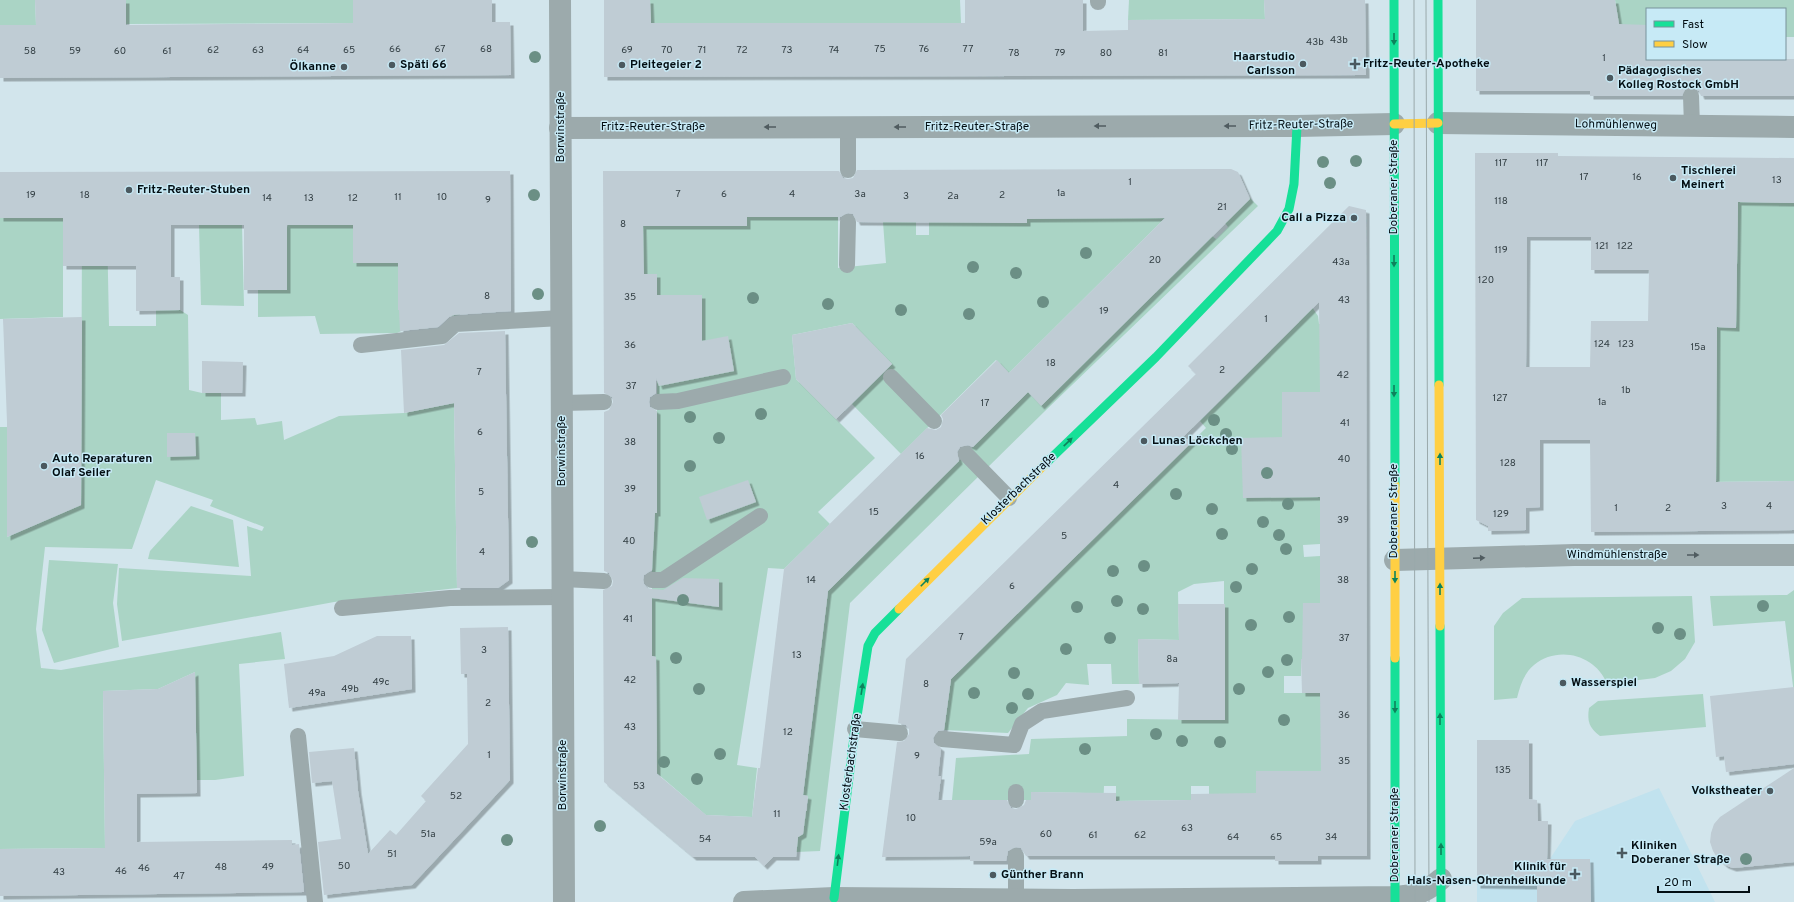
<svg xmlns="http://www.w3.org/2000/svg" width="1794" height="902" font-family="Overpass,sans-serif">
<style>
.built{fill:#c1e2ee}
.green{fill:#aad4c5}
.building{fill:#bfccd4;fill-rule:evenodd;filter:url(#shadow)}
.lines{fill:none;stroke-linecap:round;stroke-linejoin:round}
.lane{stroke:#9caaac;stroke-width:16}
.street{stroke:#9caaac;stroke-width:22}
.fast{stroke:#16e098;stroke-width:9}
.slow{stroke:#ffcf43;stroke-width:9}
.tram{stroke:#9aa9ab;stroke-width:1}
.tree{fill:#6b8f85}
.oneway{fill:#0d825c}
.oneway2{fill:#505c60}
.poi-dot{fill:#4b595f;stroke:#c7eaf6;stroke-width:1.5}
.labels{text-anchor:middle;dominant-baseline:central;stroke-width:3;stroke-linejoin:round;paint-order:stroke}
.number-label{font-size:10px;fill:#323e43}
.poi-label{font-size:12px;font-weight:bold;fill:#030e13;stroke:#c7eaf6;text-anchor:start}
.street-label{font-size:12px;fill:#030e13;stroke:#c7eaf6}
</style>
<defs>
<filter id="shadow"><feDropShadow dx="3.5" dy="3.5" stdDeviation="0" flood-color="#0004"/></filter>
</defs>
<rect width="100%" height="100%" fill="#d2e5ec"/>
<path class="built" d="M1659 788 1715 902H1477V885L1532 886 1575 821Z"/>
<g class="green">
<path d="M0 0H35L36 25H0Z"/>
<path d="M126 0H353V23L126 24Z"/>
<path d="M650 0H960L961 23H651Z"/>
<path d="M1129 0H1264L1265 19 1128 20Z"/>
<path d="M1615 0H1794V37H1785V9H1647V25H1619Z"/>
<path d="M1165 194V218L1009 373 996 360 901 454 852 404 892 364 852 323 792 335 796 379 875 458 818 512 830 524 784 569 768 568 737 765 757 768 752 817 706 815 645 763 657 751 656 657 652 656V570L647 551H653L654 531 647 513H657V274H643V217H838V268L886 263 883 222 916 221V235H929V221L1026 223 1027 219Z"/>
<path d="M1248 196 1258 206 1045 411 850 603 820 851 796 852 798 837 803 834 804 825 800 822 801 811H807L808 796 803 795 828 591 1028 392 1042 405 1212 236 1216 239 1228 227 1225 223Z"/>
<path d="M1738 202 1794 203V481L1700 482 1666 453H1716L1717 327 1736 328Z"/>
<path d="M0 218H63V317L0 319Z"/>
<path d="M199 225H242L244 306 201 305Z"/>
<path d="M288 225H353L376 250 461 272 460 315 428 319 397 333 320 334 315 316 258 317V290Z"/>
<path d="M82 226H107L109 326H156V310H180L188 315 189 390 202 393H221V420L255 418 257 425 282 421 284 440 339 416 404 413 454 403 457 588 334 602 122 641 117 604 119 568 251 576 247 526 262 531 264 527 210 506 213 500 156 480 132 549 45 547 36 629 41 668 61 670 281 632 285 659 239 664 244 776 215 780H197L195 672 158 689 103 691 105 848 0 849V427H7V537L81 505Z"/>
<path d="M1308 301 1318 316 1319 324H1322L1320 392H1282V400L1320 497V544L1303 545 1304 557 1320 556 1321 659H1301V676H1284V693H1321L1322 785 1256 771V797L1226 794H1209V786H1191V800L1116 801V786H1104L1103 813 1086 793 1031 792V800H952L956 758 1029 754 1031 739 1127 736V719L1224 720V581L1194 584 1178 592 1179 640 1138 639 1139 684H1112L1111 664H1087L1089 685 1066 683 1057 695 1028 708 1008 733 944 730 951 679 1206 428 1200 421 1299 322 1293 316Z"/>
<path d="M191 506 233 520 239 567 148 559 150 551Z"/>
<path d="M49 560 118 564 113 603 119 647 54 663 42 630Z"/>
<path d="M1794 590V694L1785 621 1713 626 1710 596 1787 595Z"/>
<path d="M1692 596 1695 642 1685 659 1671 671 1655 678 1607 684C1596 655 1558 645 1534 665 1524 673 1520 686 1517 698L1494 700V626L1503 613 1522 598Z"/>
<path d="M1703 694 1706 727 1600 736C1589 728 1587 721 1589 708L1598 701Z"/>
</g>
<g class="building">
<path d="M35 0H126V25L353 23V0H492V22H510L511 75 0 78V25H36Z"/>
<path d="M604 0H650L651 23H965V0H1083V31L1128 30V20L1265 19 1264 0H1365L1366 75 604 77Z"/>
<path d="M1476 0H1615L1619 24 1647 25V59H1794V96H1701L1699 91 1691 87 1686 88 1682 96H1590V91H1476Z"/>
<path d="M1475 153H1558V156L1794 158V203L1738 202 1736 328 1717 327 1716 482 1794 481V530L1591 532 1590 440H1540V507L1526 508V530L1488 531V526L1476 520ZM1527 237H1591V270H1649L1648 321H1591L1590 367H1526Z"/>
<path d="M1231 169 1238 172 1250 199 1041 406 1028 392 973 447 968 445 960 447 957 452 959 461 828 591 803 795 808 796 803 834 798 837 796 857H773L764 866 755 857H693L604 782 603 590 612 586 613 581 609 573 604 571V412L609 410 613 402 612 397 604 393 603 171H839L843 178 848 179 853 178 857 170ZM848 213 853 214 857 222 1027 223V219L1165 218 1009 373 997 360 941 415 943 419 941 427 936 430 927 428 784 569 760 768H758L752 817 706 815 657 774 656 657 652 656V598L719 607V579L683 578 663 590 652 589 647 588 644 584 643 580 644 575 652 570 655 513H657V411L650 407 649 402 650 397 656 393V378L659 386 734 371 728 336 702 341V295H657V274H644L643 226H747V217H838L839 222 840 217Z"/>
<path d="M510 171 511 311 454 315 449 317 438 327 400 331 399 310H398V263H353V225H287V290H244V225H171V277H180V310L136 311V266H63V218H0V172Z"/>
<path d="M1349 206 1366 210 1367 856H1318V861H1275V856H1026L1021 848 1016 847 1008 851 1006 861H970V856L882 857 897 742 904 741 909 734V729L906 725 898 723 906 659 1196 374 1188 366ZM1319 302 1320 392H1282V437L1241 438 1243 498 1320 497V603H1303L1302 659H1301L1302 693H1320L1321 771H1256V793L1191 794V800L1116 801V793L1031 792V800H1026L1024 805 1016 809 1011 808 1007 800H938L941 776H938L941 748 934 743 933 738 938 731 944 730 951 679 1195 439H1181Z"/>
<path d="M82 317 81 505 7 537V422L3 319Z"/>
<path d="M852 323 892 364 836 419 796 379 792 335Z"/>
<path d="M505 331 509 580 498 588H457L454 403 404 413 401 350 444 345 459 333Z"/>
<path d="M202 361 243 362 242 393H202Z"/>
<path d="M167 433H195L196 456 167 457Z"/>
<path d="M748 480 756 502 707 520 699 497Z"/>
<path d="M1178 604H1225V720H1178L1179 683 1139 684 1138 639 1179 640Z"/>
<path d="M508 627 510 780 412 885 324 895 318 842 341 839 332 781 312 783 309 752 354 748 358 791 368 854 390 830 396 835 426 801 421 796 468 744 467 674H461L460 628Z"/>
<path d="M377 636H411L412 689 289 708 284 664 334 656Z"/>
<path d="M195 672 197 793 137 794V842L292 840V845L299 844 304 892 0 896V849L105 848 103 691 158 689Z"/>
<path d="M1794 687V764L1726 772 1724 756 1716 757 1710 696Z"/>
<path d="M1477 740H1529V799L1537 800 1538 821H1548L1547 859H1590L1591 902H1537V886L1477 885Z"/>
<path d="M1794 768V862L1733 868 1725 865 1718 859 1713 851 1710 842 1711 833 1714 824 1720 817Z"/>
</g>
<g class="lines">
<g class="lane">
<path d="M1098 0V2"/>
<path d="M1691 96 1692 126"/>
<path d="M848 127V170"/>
<path d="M847 265 848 222"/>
<path d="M361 345 442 336 455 324 561 318"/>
<path d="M891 377 934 421"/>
<path d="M658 402 678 401 783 377"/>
<path d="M562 403 604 402"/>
<path d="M966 454 1009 498"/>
<path d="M563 579 604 581"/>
<path d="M652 580H663L760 516"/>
<path d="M342 608 450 598 563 597"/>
<path d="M855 729 900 733"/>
<path d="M298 736 315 902"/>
<path d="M942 739 1014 745 1022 724 1042 711 1127 698"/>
<path d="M1016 800V792"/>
<path d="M1016 900V856"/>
</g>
<g class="street">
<path d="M560 0 564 902"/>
<path d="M1438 123 1794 127"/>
<path d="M560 128 1297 126 1394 124"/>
<path d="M1395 560 1574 555H1794"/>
<path d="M744 902 834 898 1073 900 1395 897C1416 895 1425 893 1441 879"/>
</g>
<g class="fast">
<path d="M1394 0 1395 485"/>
<path d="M1438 0 1439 385"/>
<path d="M1044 465 1156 357 1277 231 1289 209 1294 184 1297 126"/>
<path d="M1440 626 1441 902"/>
<path d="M1395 658V902"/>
<path d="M834 898 855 729 868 646 875 633 899 609"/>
</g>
<g class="slow">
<path d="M1394 124 1438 123"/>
<path d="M1439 385 1440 626"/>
<path d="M1395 485V658"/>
<path d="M899 609 1044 465"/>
</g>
<g class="tram">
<path d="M1414 0 1415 902"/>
<path d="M1426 0 1429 902"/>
</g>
</g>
<g class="tree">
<circle cx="535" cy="57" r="6"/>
<circle cx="1356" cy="161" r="6"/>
<circle cx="1323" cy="162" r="6"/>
<circle cx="1330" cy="183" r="6"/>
<circle cx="534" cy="195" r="6"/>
<circle cx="1086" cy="253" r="6"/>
<circle cx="973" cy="267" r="6"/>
<circle cx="1016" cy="273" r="6"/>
<circle cx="538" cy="294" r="6"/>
<circle cx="753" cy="298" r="6"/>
<circle cx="1043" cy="302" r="6"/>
<circle cx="828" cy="304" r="6"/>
<circle cx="901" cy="310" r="6"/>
<circle cx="969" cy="314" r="6"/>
<circle cx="761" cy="414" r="6"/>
<circle cx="690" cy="417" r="6"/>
<circle cx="1214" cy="420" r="6"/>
<circle cx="1226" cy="434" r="6"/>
<circle cx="719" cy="438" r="6"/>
<circle cx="1232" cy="449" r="6"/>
<circle cx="690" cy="466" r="6"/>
<circle cx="1267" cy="473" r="6"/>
<circle cx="1176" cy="494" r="6"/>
<circle cx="1288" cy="504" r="6"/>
<circle cx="1212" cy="509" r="6"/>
<circle cx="1263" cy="522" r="6"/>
<circle cx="1222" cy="534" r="6"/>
<circle cx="1279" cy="535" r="6"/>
<circle cx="532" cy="542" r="6"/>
<circle cx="1286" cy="549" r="6"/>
<circle cx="1144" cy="566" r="6"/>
<circle cx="1252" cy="569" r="6"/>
<circle cx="1113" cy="571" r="6"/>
<circle cx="1236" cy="587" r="6"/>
<circle cx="683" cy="600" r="6"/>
<circle cx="1117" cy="601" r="6"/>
<circle cx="1763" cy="606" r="6"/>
<circle cx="1077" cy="607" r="6"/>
<circle cx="1143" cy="609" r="6"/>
<circle cx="1289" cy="617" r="6"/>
<circle cx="1251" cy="625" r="6"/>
<circle cx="1658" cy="628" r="6"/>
<circle cx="1680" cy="634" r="6"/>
<circle cx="1110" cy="638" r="6"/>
<circle cx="1066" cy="649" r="6"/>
<circle cx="676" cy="658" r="6"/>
<circle cx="1287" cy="660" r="6"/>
<circle cx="1268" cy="672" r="6"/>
<circle cx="1014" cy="673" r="6"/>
<circle cx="699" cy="689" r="6"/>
<circle cx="1239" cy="689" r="6"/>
<circle cx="974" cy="693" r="6"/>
<circle cx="1028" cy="694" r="6"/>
<circle cx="1012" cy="708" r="6"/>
<circle cx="1284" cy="720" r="6"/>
<circle cx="1156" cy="734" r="6"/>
<circle cx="1182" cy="741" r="6"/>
<circle cx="1220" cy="742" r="6"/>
<circle cx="1085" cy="749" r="6"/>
<circle cx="720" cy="754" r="6"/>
<circle cx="664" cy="762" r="6"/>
<circle cx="697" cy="779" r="6"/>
<circle cx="600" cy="826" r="6"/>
<circle cx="507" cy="840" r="6"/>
<circle cx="1746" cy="859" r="6"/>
</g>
<defs><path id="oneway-solid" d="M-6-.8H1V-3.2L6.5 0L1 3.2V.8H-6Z"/></defs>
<g class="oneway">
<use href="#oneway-solid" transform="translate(1394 39) rotate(90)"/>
<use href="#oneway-solid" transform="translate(1394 261) rotate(90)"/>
<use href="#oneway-solid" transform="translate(1394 391) rotate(90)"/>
<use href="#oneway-solid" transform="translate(1068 442) rotate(-44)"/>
<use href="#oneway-solid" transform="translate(1440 459) rotate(-90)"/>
<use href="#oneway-solid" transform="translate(1395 577) rotate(90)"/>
<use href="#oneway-solid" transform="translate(925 582) rotate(-45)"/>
<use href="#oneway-solid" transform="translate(1440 589) rotate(-90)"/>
<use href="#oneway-solid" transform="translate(862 689) rotate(-81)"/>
<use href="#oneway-solid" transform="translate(1395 707) rotate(90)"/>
<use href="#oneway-solid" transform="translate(1440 719) rotate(-90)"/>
<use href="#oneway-solid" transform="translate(1441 849) rotate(-90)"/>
<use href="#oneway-solid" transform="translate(838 860) rotate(-83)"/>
</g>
<g class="oneway2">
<use href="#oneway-solid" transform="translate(1100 126) rotate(180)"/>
<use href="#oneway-solid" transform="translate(1230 126) rotate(180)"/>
<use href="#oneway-solid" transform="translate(770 127) rotate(180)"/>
<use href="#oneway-solid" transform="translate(900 127) rotate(180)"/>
<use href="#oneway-solid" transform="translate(1693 555)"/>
<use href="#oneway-solid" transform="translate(1479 558) rotate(-2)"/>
</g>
<g class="poi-dot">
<circle cx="1303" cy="64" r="4"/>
<path d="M1353 58h4v4h4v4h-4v4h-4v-4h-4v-4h4z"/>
<circle cx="392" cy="65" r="4"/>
<circle cx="622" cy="65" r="4"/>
<circle cx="344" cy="67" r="4"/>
<circle cx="1610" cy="78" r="4"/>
<circle cx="1673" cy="178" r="4"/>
<circle cx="129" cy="190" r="4"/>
<circle cx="1354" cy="218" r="4"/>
<circle cx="1144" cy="441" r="4"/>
<circle cx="44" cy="466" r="4"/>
<circle cx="1563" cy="683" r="4"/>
<circle cx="1770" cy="791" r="4"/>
<path d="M1620 847h4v4h4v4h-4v4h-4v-4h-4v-4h4z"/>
<path d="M1573 868h4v4h4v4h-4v4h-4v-4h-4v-4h4z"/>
<circle cx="993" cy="875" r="4"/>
</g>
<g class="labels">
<g class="number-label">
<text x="1339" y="40">43b</text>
<text x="1315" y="42">43b</text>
<text x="395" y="49">66</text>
<text x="440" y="49">67</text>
<text x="486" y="49">68</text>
<text x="880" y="49">75</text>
<text x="924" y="49">76</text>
<text x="968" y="49">77</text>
<text x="213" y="50">62</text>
<text x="258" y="50">63</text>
<text x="303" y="50">64</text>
<text x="349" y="50">65</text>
<text x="627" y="50">69</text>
<text x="667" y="50">70</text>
<text x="702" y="50">71</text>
<text x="742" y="50">72</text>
<text x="787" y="50">73</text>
<text x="834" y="50">74</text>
<text x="30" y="51">58</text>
<text x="75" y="51">59</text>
<text x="120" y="51">60</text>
<text x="167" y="51">61</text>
<text x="1014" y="53">78</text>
<text x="1060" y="53">79</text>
<text x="1106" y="53">80</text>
<text x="1163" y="53">81</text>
<text x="1604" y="58">1</text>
<text x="1501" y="163">117</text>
<text x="1542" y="163">117</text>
<text x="1584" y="177">17</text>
<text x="1637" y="177">16</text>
<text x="1777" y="180">13</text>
<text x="1130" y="182">1</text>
<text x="1061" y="193">1a</text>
<text x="678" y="194">7</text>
<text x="724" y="194">6</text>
<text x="792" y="194">4</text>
<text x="860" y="194">3a</text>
<text x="31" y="195">19</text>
<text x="85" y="195">18</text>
<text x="1002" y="195">2</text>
<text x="906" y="196">3</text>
<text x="953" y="196">2a</text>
<text x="398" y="197">11</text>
<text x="442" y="197">10</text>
<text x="267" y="198">14</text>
<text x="309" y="198">13</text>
<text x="353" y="198">12</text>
<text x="488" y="200">9</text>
<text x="1501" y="201">118</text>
<text x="1222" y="207">21</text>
<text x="623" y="224">8</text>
<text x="1602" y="246">121</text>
<text x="1625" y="246">122</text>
<text x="1501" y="250">119</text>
<text x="1155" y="260">20</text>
<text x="1341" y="262">43a</text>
<text x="1486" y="280">120</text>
<text x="487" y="296">8</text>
<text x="630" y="297">35</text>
<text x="1344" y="300">43</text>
<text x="1104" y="311">19</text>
<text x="1266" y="319">1</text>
<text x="1602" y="344">124</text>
<text x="1626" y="344">123</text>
<text x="630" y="345">36</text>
<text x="1698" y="347">15a</text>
<text x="1051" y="363">18</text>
<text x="1222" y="370">2</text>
<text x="479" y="372">7</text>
<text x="1343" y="375">42</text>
<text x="631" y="386">37</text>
<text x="1626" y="390">1b</text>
<text x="1500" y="398">127</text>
<text x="1602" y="402">1a</text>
<text x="985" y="403">17</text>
<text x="1345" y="423">41</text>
<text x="480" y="432">6</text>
<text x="630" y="442">38</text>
<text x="920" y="456">16</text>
<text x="1344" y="459">40</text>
<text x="1508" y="463">128</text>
<text x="1116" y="485">4</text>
<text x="630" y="489">39</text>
<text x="481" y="492">5</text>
<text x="1724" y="506">3</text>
<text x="1769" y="506">4</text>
<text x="1616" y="508">1</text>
<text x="1668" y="508">2</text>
<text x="874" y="512">15</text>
<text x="1501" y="514">129</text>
<text x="1343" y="520">39</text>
<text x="1064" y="536">5</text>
<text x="629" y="541">40</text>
<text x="482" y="552">4</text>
<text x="811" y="580">14</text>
<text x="1343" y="580">38</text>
<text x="1012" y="586">6</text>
<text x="628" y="619">41</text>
<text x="961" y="637">7</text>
<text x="1344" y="638">37</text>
<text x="484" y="650">3</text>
<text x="797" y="655">13</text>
<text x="1172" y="659">8a</text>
<text x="630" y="680">42</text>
<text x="381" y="682">49c</text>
<text x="926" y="684">8</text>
<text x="350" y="689">49b</text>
<text x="317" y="693">49a</text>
<text x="488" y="703">2</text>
<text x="1344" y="715">36</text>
<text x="630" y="727">43</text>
<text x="788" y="732">12</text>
<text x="489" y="755">1</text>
<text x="917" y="756">9</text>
<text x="1344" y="761">35</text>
<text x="1503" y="770">135</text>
<text x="639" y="786">53</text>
<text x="456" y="796">52</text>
<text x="777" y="814">11</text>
<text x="911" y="818">10</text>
<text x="1187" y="828">63</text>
<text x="428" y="834">51a</text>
<text x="1046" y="834">60</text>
<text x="1093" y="835">61</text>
<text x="1140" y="835">62</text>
<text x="1233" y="837">64</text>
<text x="1276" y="837">65</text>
<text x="1331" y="837">34</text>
<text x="705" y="839">54</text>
<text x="988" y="842">59a</text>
<text x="392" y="854">51</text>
<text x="344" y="866">50</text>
<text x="221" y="867">48</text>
<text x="268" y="867">49</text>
<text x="144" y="868">46</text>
<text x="121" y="871">46</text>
<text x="59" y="872">43</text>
<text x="179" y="876">47</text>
</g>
<g class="poi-label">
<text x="1295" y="57" text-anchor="end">Haarstudio<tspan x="1295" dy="14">Carlsson</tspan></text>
<text x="1363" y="64">Fritz-Reuter-Apotheke</text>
<text x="400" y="65">Späti 66</text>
<text x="630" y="65">Pleitegeier 2</text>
<text x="336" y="67" text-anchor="end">Ölkanne</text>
<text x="1618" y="71">Pädagogisches<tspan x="1618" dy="14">Kolleg Rostock GmbH</tspan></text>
<text x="1681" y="171">Tischlerei<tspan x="1681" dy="14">Meinert</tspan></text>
<text x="137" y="190">Fritz-Reuter-Stuben</text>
<text x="1346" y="218" text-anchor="end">Call a Pizza</text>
<text x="1152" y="441">Lunas Löckchen</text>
<text x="52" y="459">Auto Reparaturen<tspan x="52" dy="14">Olaf Seiler</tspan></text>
<text x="1571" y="683">Wasserspiel</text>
<text x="1762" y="791" text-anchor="end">Volkstheater</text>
<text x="1631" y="846">Kliniken<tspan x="1631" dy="14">Doberaner Straße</tspan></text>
<text x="1566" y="867" text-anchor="end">Klinik für<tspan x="1566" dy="14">Hals-Nasen-Ohrenheilkunde</tspan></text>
<text x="1001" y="875">Günther Brann</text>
</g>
<g class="street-label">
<text transform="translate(1301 125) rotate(-1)">Fritz-Reuter-Straße</text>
<text transform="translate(1616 125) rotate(1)">Lohmühlenweg</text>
<text transform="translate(561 127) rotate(-90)">Borwinstraße</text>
<text x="653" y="127">Fritz-Reuter-Straße</text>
<text x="977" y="127">Fritz-Reuter-Straße</text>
<text transform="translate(1394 187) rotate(-90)">Doberaner Straße</text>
<text transform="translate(562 451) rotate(-90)">Borwinstraße</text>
<text transform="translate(1019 489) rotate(-44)">Klosterbachstraße</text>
<text transform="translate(1394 511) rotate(-90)">Doberaner Straße</text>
<text x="1617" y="555">Windmühlenstraße</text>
<text transform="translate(851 762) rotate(-82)">Klosterbachstraße</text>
<text transform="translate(563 775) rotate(-90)">Borwinstraße</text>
<text transform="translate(1395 835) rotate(-90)">Doberaner Straße</text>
</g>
</g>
<rect x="1646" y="8" width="140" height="52" fill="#c7eaf6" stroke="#79929b"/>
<rect x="1654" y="21" width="20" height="6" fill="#16e098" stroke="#79929b"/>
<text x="1682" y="28" font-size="12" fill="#030e13">Fast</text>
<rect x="1654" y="41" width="20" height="6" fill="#ffcf43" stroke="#79929b"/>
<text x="1682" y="48" font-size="12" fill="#030e13">Slow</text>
<path d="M1658 886v6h91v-6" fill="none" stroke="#030e13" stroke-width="2"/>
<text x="1664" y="886" font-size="12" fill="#030e13" stroke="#c7eaf6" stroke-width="3" paint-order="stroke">20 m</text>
</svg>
